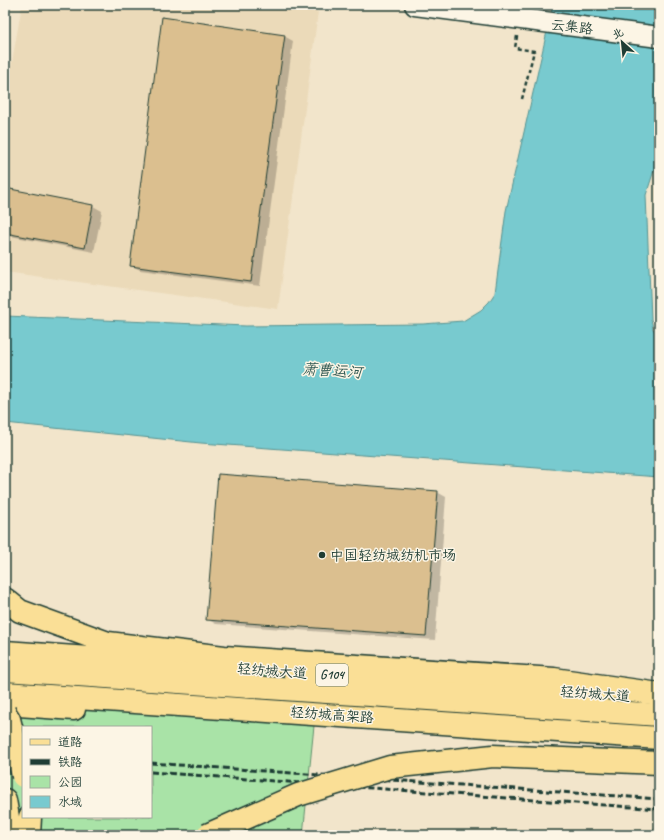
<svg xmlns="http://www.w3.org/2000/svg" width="664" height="840" font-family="Caveat,'LXGW WenKai TC',sans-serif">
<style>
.built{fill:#ebdab9}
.green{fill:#a9e3a7;stroke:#64906e;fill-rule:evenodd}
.water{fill:#78cacf;stroke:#549291}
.shadow{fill:#0003}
.building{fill:#dbbf8f;stroke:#1f3d34}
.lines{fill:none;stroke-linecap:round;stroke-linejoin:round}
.secondary-casing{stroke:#1f3d34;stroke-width:23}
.primary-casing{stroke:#1f3d34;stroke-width:25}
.highway-casing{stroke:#1f3d34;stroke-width:25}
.path{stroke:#1f3d34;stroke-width:2.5;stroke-dasharray:4 3;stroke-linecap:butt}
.secondary{stroke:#fcf5e5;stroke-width:20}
.primary{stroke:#fadf96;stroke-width:22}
.highway{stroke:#fadf96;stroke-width:22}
.rail{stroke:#1f3d34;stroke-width:3;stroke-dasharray:6 3;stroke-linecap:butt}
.highway-bridge-casing{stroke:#1f3d34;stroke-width:25;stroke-linecap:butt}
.highway-bridge{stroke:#fadf96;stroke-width:22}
.poi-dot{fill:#1f3d34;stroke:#fcf5e5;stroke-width:1.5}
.labels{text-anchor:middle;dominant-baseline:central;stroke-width:3;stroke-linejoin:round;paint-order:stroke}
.shield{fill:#fcf5e5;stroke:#617469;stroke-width:1}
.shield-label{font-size:13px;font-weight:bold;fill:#1f3d34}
.street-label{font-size:14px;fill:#1f3d34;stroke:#fcf5e5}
.poi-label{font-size:14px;fill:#1f3d34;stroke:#fcf5e5;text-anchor:start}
.water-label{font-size:15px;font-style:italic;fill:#315953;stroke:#fcf5e5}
</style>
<rect width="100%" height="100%" fill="#f2e5cb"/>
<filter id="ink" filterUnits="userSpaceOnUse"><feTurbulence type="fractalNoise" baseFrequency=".025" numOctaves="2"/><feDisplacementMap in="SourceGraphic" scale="8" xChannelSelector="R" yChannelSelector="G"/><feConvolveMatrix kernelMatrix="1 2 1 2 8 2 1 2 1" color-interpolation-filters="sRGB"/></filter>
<g filter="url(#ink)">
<path class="built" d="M22 5H261L318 12 278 309 5 272V102Z"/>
<path class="green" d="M5 647 319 676 303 835H5ZM23 727H151V817H23Z"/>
<path class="water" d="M553 5H659V155L646 195 651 319 653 329 659 337V477L201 443 5 423V316L246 326 423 324 463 321 481 310 489 302 495 293 506 211Z"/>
<g class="shadow">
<path d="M284 36 293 41 260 286 140 270 131 265Z"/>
<path d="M5 189 93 206 102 211 94 252 5 235Z"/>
<path d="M437 492 446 497 435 640 216 624 207 619Z"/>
</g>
<g class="building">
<path d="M162 17 285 35 251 282 130 266Z"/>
<path d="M5 188 93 205 85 248 5 233Z"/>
<path d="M218 474 438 491 426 636 206 620Z"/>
</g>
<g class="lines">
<defs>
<path id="secondary" d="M415 5 659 37"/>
<g id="primary">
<path d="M5 652 243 669"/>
<path d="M295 673 598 694"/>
<path d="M5 704 74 709"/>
</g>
<g id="highway">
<path d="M5 599 20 611 108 643 224 657 554 679 659 694"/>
<path d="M5 670 659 715"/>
<path d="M5 693 659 738"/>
<path d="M5 800 11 835"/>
<path d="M29 835 30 817"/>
</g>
</defs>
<use href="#secondary" class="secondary-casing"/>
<use href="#primary" class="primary-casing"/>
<use href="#highway" class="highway-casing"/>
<path class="path" d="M517 36 515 48 534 51 522 99"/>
<use href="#secondary" class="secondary"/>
<use href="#primary" class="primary"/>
<use href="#highway" class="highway"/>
<g class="rail">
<path d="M5 754 23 755"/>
<path d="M5 762 23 763"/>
<path d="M151 763 659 799"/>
<path d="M151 772 659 809"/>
</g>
<defs>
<g id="highway-bridge">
<path d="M5 713 9 719 23 776"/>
<path d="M207 835 298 795 390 767 493 756 659 763"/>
</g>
</defs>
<use href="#highway-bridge" class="highway-bridge-casing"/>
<use href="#highway-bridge" class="highway-bridge"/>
</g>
</g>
<circle class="poi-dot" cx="322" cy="555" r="4"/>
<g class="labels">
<rect class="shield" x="316" y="664" width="32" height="22" rx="3"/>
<g class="shield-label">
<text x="332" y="675">G104</text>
</g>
<g class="street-label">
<text transform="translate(572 27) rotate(7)">云集路</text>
<text transform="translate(272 671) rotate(4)">轻纺城大道</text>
<text transform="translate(595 694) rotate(4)">轻纺城大道</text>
<text transform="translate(332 715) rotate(4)">轻纺城高架路</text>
</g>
<g class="poi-label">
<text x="330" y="555">中国轻纺城纺机市场</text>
</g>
<g class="water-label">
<text transform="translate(332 371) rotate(4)">萧曹运河</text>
</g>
</g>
<rect width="664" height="840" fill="none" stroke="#fcf5e5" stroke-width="20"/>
<rect x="10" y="10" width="644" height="820" fill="none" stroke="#1f3d34" stroke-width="1.5" filter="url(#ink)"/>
<rect x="22" y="726" width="130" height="92" fill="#fcf5e5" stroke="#a4ab9e"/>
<rect x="30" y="739" width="20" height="6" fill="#fadf96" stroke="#a4ab9e"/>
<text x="58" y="746" font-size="12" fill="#1f3d34">道路</text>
<rect x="30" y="759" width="20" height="6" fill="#1f3d34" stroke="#a4ab9e"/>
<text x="58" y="766" font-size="12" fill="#1f3d34">铁路</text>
<rect x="30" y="776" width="20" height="12" fill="#a9e3a7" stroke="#a4ab9e"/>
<text x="58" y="786" font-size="12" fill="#1f3d34">公园</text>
<rect x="30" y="796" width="20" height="12" fill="#78cacf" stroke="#a4ab9e"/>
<text x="58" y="806" font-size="12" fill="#1f3d34">水域</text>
<g transform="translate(622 42) rotate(333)" stroke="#fcf5e5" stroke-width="3" paint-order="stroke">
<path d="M0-3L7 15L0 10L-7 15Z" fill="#1f3d34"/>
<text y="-6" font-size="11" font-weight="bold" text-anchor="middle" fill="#1f3d34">北</text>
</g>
</svg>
